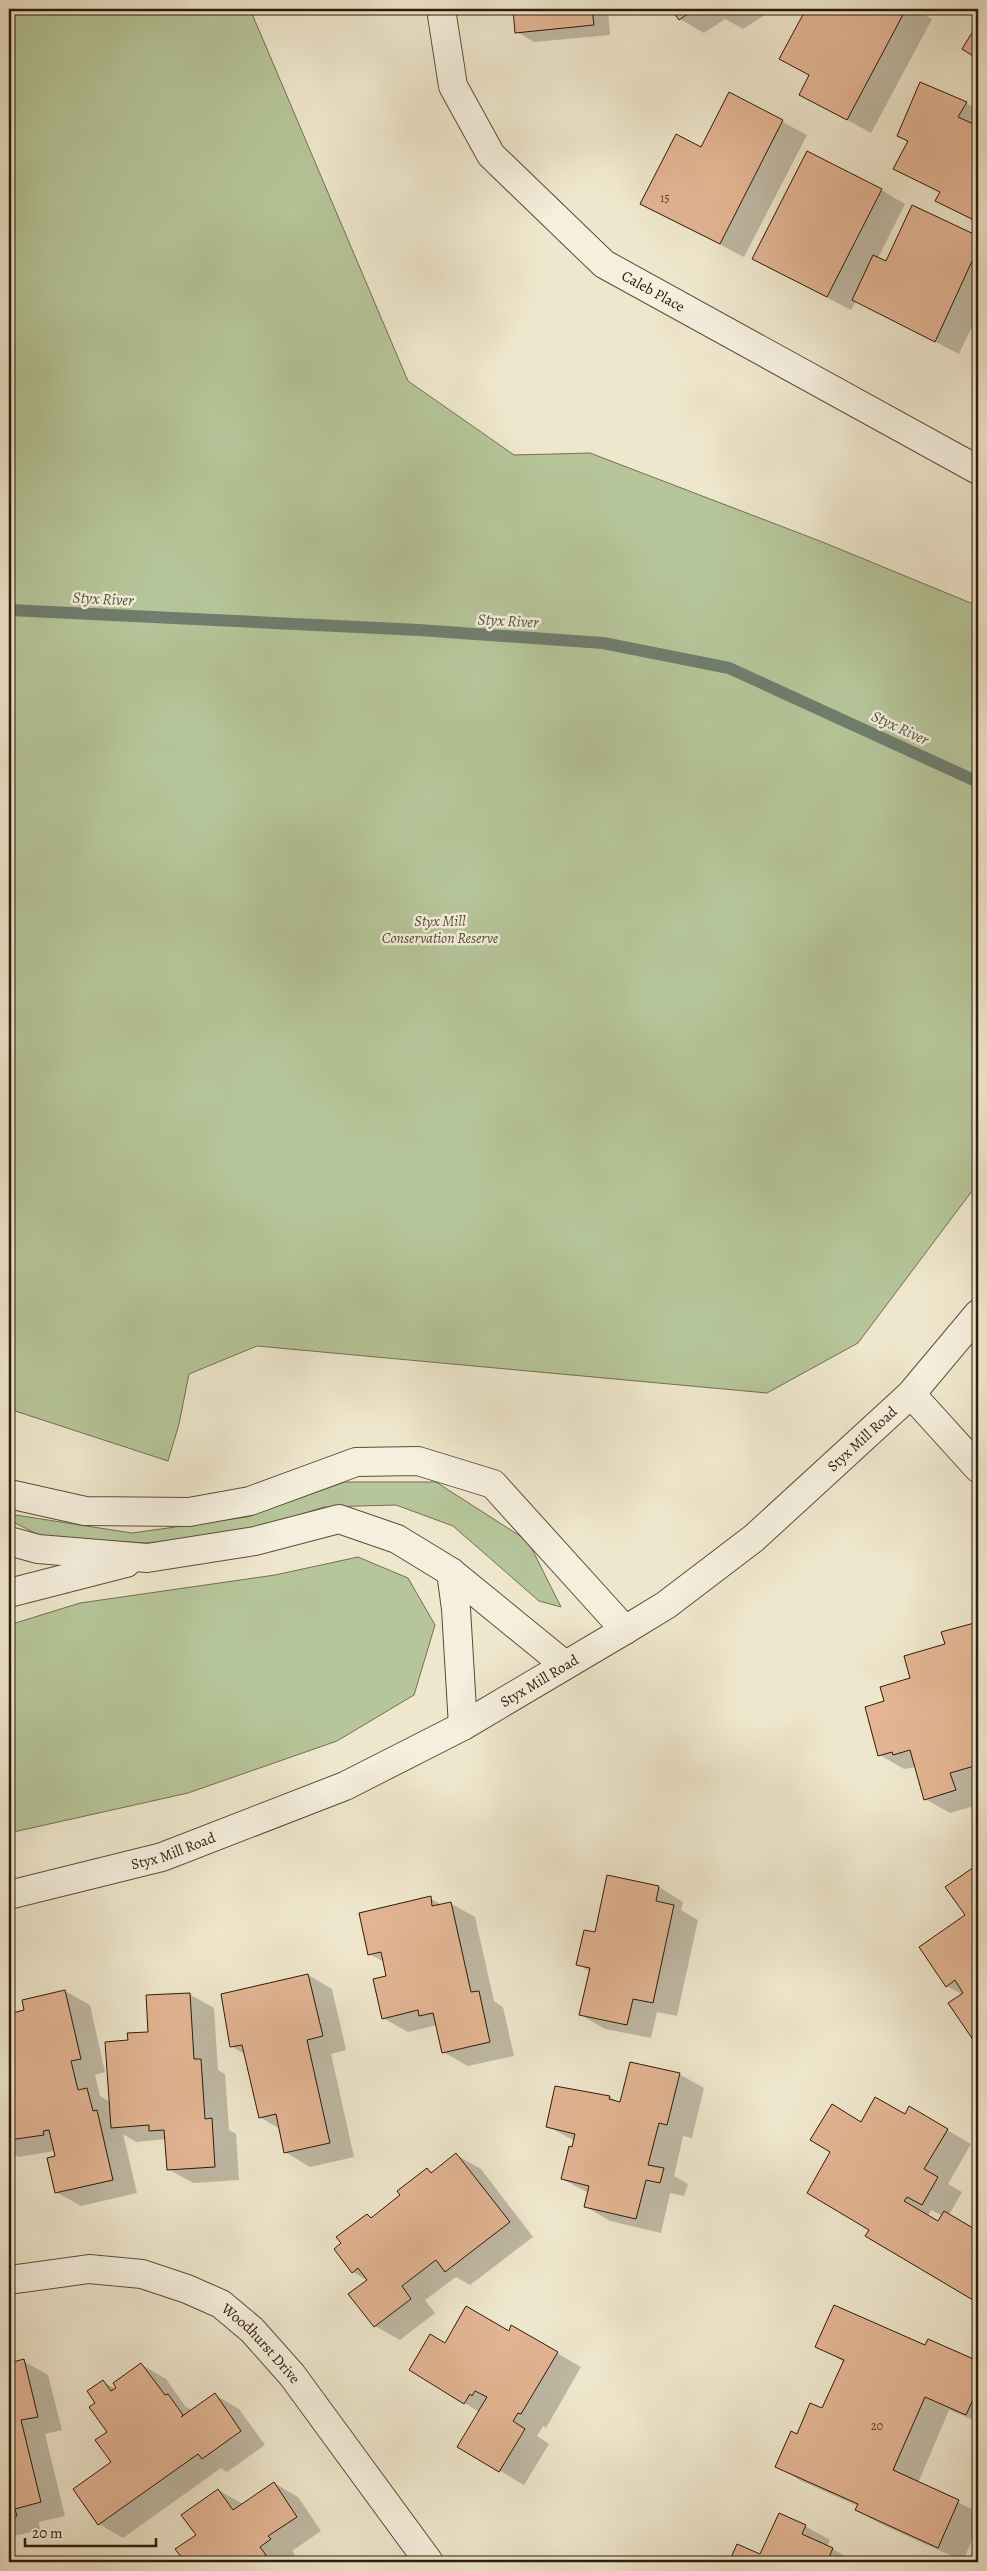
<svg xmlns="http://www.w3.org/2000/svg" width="987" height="2571" font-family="Alegreya,serif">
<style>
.green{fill:#b6c69a;stroke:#727051}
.shadow{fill:#0003;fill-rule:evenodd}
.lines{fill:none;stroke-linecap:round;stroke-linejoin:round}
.stream{stroke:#6f7e6e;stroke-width:12}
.building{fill:#e3b594;stroke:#2e1908}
.minor-casing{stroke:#5e4c39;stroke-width:30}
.minor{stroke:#f5efde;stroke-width:28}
.labels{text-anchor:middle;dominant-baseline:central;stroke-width:5;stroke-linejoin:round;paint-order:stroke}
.number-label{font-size:12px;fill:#5b402b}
.street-label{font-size:15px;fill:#2e1908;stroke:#f5efde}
.park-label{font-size:15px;font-style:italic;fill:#574d34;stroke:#f5efde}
.water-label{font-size:16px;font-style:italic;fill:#545444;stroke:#f5efde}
</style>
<rect width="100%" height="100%" fill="#efe7cd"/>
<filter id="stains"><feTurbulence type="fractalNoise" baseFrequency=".004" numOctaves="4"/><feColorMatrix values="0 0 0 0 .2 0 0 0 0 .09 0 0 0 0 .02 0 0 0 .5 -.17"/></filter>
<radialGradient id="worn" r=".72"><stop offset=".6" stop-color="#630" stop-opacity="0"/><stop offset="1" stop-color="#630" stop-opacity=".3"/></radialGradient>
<g class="green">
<path d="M9 9H250L408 381 514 455 590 453 825 543 978 606V1183L858 1343 767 1393 257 1346 189 1374 179 1424 168 1461 9 1409Z"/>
<path d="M345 1482H436L528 1541 561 1607 539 1601 453 1526 396 1505 324 1507 246 1532 146 1543 43 1537 9 1520V1514L132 1533 247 1517Z"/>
<path d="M358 1557 408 1578 435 1625 414 1695 337 1741 188 1793 9 1833V1625L80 1603 275 1575Z"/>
</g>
<g class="shadow">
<path d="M514 9H608L610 35 534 42 517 32Z"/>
<path d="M673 9H774L743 29 725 19 704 33 680 19Z"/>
<path d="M808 9H914L932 19 871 133 825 108 811 76 781 59Z"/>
<path d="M730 94 807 135 744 257 642 204 702 149Z"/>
<path d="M966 103 978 110V223L937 201 941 193 895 169 909 142 898 136Z"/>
<path d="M881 190 905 204 878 258 887 263 913 207 978 237V314L959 354 856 301 851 310 753 259Z"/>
<path d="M978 1623V1786L974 1787 978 1805 950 1813 925 1799 916 1767 904 1769 880 1755 886 1702 946 1645Z"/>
<path d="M975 1868 978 1870V2045L950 2004 963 1995 947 1986 967 1915Z"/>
<path d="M608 1876 659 1887 683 1902 681 1910 698 1920 677 2016 657 2012 651 2038 605 2029 581 2015 590 1972 578 1964 596 1933Z"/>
<path d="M430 1898 442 1905 450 1903 475 1917 494 2001 503 2007 514 2056 468 2066 443 2052 437 2025 408 2032 383 2018 388 1977 384 1962 369 1954Z"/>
<path d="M308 1975 332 1989 346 2050 331 2054 354 2157 310 2167 285 2152 280 2129 260 2117 246 2055 231 2046Z"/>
<path d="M65 1991 90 2005 105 2072 95 2075 100 2096 110 2102 129 2041 149 2033 189 1994 214 2008 218 2070 225 2074 229 2130 236 2134 239 2180 193 2183 168 2169 166 2139 136 2142 123 2134 137 2193 81 2206 56 2192 55 2151 18 2157 9 2152V2015L26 2011 23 2001Z"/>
<path d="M679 2074 704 2088 692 2138 683 2136 674 2176 688 2184 684 2196 670 2193 661 2233 610 2221 585 2206 589 2193 562 2179 575 2141 547 2126 609 2097 621 2103Z"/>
<path d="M910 2108 971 2144 948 2184 962 2192 949 2215 978 2232V2302L867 2235 871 2230 861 2123 906 2116ZM931 2210 943 2216 939 2223 928 2216Z"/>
<path d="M456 2155 481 2169 533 2237 470 2285 456 2277 425 2300 435 2313 400 2340 375 2326 350 2294 368 2281 353 2272 368 2215 373 2218 402 2195 427 2169 433 2173Z"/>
<path d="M512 2327 581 2367 546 2428 543 2426 537 2436 549 2444 524 2485 459 2447 479 2412 411 2369 446 2344 509 2333Z"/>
<path d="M928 2341 978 2362V2422L949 2410 918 2483 978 2512V2526L963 2561 881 2524 856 2510 858 2506 801 2481 777 2466 797 2436 822 2410 844 2362 817 2346 926 2347Z"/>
<path d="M23 2361 48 2375 62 2430 45 2434 65 2516 39 2522 40 2530 9 2537V2364Z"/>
<path d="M142 2365 166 2379 185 2406 192 2410 215 2395 239 2409 265 2445 227 2472 221 2468 123 2538 99 2524 113 2462 109 2432 97 2403 103 2382 120 2391Z"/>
<path d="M274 2483 298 2497 321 2531 292 2551 295 2554 285 2562H186L177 2549 197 2535 218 2490 243 2504Z"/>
<path d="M805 2526 830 2540 827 2546 856 2562H731L738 2546 761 2556Z"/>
<path d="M709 2558 719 2562H707Z"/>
</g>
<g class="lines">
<path class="stream" d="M9 610 419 630 603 643 729 668 978 782"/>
</g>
<g class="building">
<path d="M513 9H592L594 25 515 33Z"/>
<path d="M671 9H695L679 20Z"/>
<path d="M806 9H906L847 120 799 95 809 75 779 59Z"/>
<path d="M978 23V59L962 49Z"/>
<path d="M920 82 967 102 958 117 978 126V222L935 201 940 192 893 169 908 141 897 136Z"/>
<path d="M729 92 783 120 720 244 640 204 676 134 701 147Z"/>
<path d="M807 151 882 189 827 297 752 259Z"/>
<path d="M912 205 978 236V248L935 342 852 300 873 255 886 261Z"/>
<path d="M978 1622V1765L950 1773 956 1790 924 1800 910 1750 893 1755 892 1752 878 1756 865 1707 884 1701 880 1687 910 1678 904 1656 945 1644 941 1632Z"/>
<path d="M974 1867 978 1872V2047L948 2003 963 1993 955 1980 946 1987 919 1947 965 1915 945 1887Z"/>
<path d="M607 1875 659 1886 656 1901 674 1905 653 2003 633 1999 627 2025 579 2015 590 1968 576 1965 584 1930 595 1932Z"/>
<path d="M431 1896 432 1906 451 1902 471 1992 479 1991 490 2042 442 2053 433 2013 419 2016 418 2010 382 2019 373 1979 386 1976 381 1952 368 1955 359 1913Z"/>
<path d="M308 1974 323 2036 307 2040 330 2143 284 2153 276 2114 259 2118 242 2045 230 2047 221 1994Z"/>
<path d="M65 1990 81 2059 71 2061 78 2090 87 2088 93 2111 97 2110 113 2180 55 2193 47 2158 55 2156 49 2130 43 2131 44 2135 9 2140V2014L24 2010 22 2000Z"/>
<path d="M190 1993 194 2059H201L205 2119 212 2118 215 2167 167 2170 164 2130 149 2131V2125L111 2128 105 2042 128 2040 127 2033 148 2032 146 1995Z"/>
<path d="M630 2062 680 2073 667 2125 659 2123 648 2165 664 2168 660 2183 646 2180 636 2219 584 2207 589 2186 561 2179 569 2146 572 2147 575 2134 546 2127 555 2086 610 2096 609 2099 620 2102Z"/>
<path d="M875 2097 905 2114 909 2106 948 2129 924 2169 938 2177 922 2205 907 2197 904 2201 938 2221 944 2211 978 2231V2303L865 2236 869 2230 807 2193 830 2152 810 2140 832 2104 861 2122Z"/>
<path d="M456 2153 510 2222 445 2272 436 2260 402 2286 411 2299 374 2327 348 2294 367 2280 358 2268 352 2273 334 2249 341 2243 336 2237 367 2214 371 2218 400 2195 397 2191 427 2168 431 2173Z"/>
<path d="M834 2305 925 2345 928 2339 978 2361V2388L966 2415 925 2397 893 2470 959 2500 938 2548 855 2510 858 2504 775 2467 791 2431 797 2434 810 2403 822 2408 844 2360 815 2347Z"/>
<path d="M466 2306 509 2331 511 2325 558 2352 521 2414 518 2413 513 2421 525 2429 499 2472 457 2447 487 2397 475 2391 472 2396 470 2394 464 2404 409 2370 430 2334 445 2343Z"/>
<path d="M24 2359 38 2417 21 2420 41 2502 15 2509 17 2516 9 2518V2363Z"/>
<path d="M141 2363 165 2395 168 2394 183 2415 181 2417 215 2393 241 2431 202 2459 198 2454 98 2525 73 2489 111 2462 95 2440 107 2432 89 2407 95 2403 87 2391 103 2380 111 2391 116 2388 113 2383Z"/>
<path d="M274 2482 297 2517 268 2536 271 2539 260 2547 266 2555 261 2559 263 2562H185L175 2549 196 2535 181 2515 218 2489 233 2510Z"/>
<path d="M779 2513 806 2525 802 2534 833 2548 827 2562H729L737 2544 760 2554Z"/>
</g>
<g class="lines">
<defs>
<g id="minor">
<path id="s1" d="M441 9 453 86 491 155 604 264 978 470"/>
<path d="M911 1394 978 1468"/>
<path d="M9 1494 85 1511 189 1512 250 1501 356 1462 418 1461 493 1484 625 1630"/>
<path d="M9 1541 38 1549 147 1558 255 1541 339 1519 397 1539 451 1572 565 1665"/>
<path d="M451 1572 456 1609 463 1726"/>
<path d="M9 1593 126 1563"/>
<path id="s2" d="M9 1895 162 1857 345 1786 463 1726 625 1630 666 1605 754 1538 911 1394 978 1314"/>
<path id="s3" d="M9 2280 89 2269 142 2274 187 2289 221 2304 252 2330 292 2375 429 2562"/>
</g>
</defs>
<use href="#minor" class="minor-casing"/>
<use href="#minor" class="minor"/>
</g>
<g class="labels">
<g class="number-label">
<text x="665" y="198">15</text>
<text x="877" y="2426">20</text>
</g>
<g class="street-label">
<text stroke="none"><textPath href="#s1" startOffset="370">Caleb Place</textPath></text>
<text stroke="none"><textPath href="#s2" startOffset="980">Styx Mill Road</textPath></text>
<text stroke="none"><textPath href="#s2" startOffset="575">Styx Mill Road</textPath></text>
<text stroke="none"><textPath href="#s2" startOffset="170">Styx Mill Road</textPath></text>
<text stroke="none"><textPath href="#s3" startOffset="275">Woodhurst Drive</textPath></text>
</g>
<g class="park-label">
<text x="440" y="921">Styx Mill<tspan x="440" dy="17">Conservation Reserve</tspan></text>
</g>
<g class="water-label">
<text transform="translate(103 599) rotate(3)">Styx River</text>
<text transform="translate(508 621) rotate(3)">Styx River</text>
<text transform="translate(900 728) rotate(25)">Styx River</text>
</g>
</g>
<rect width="987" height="2571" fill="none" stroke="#efe7cd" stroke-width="30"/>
<rect x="10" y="10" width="967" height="2551" fill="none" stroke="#2e1908" stroke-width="2.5"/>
<rect x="15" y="15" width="957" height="2541" fill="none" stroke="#2e1908"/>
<path d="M25 2538v8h131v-8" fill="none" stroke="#2e1908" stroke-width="2.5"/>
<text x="32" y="2538" font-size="15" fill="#2e1908" stroke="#f5efde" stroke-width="4" paint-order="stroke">20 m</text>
<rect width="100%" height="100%" filter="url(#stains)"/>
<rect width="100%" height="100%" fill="url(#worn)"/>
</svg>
